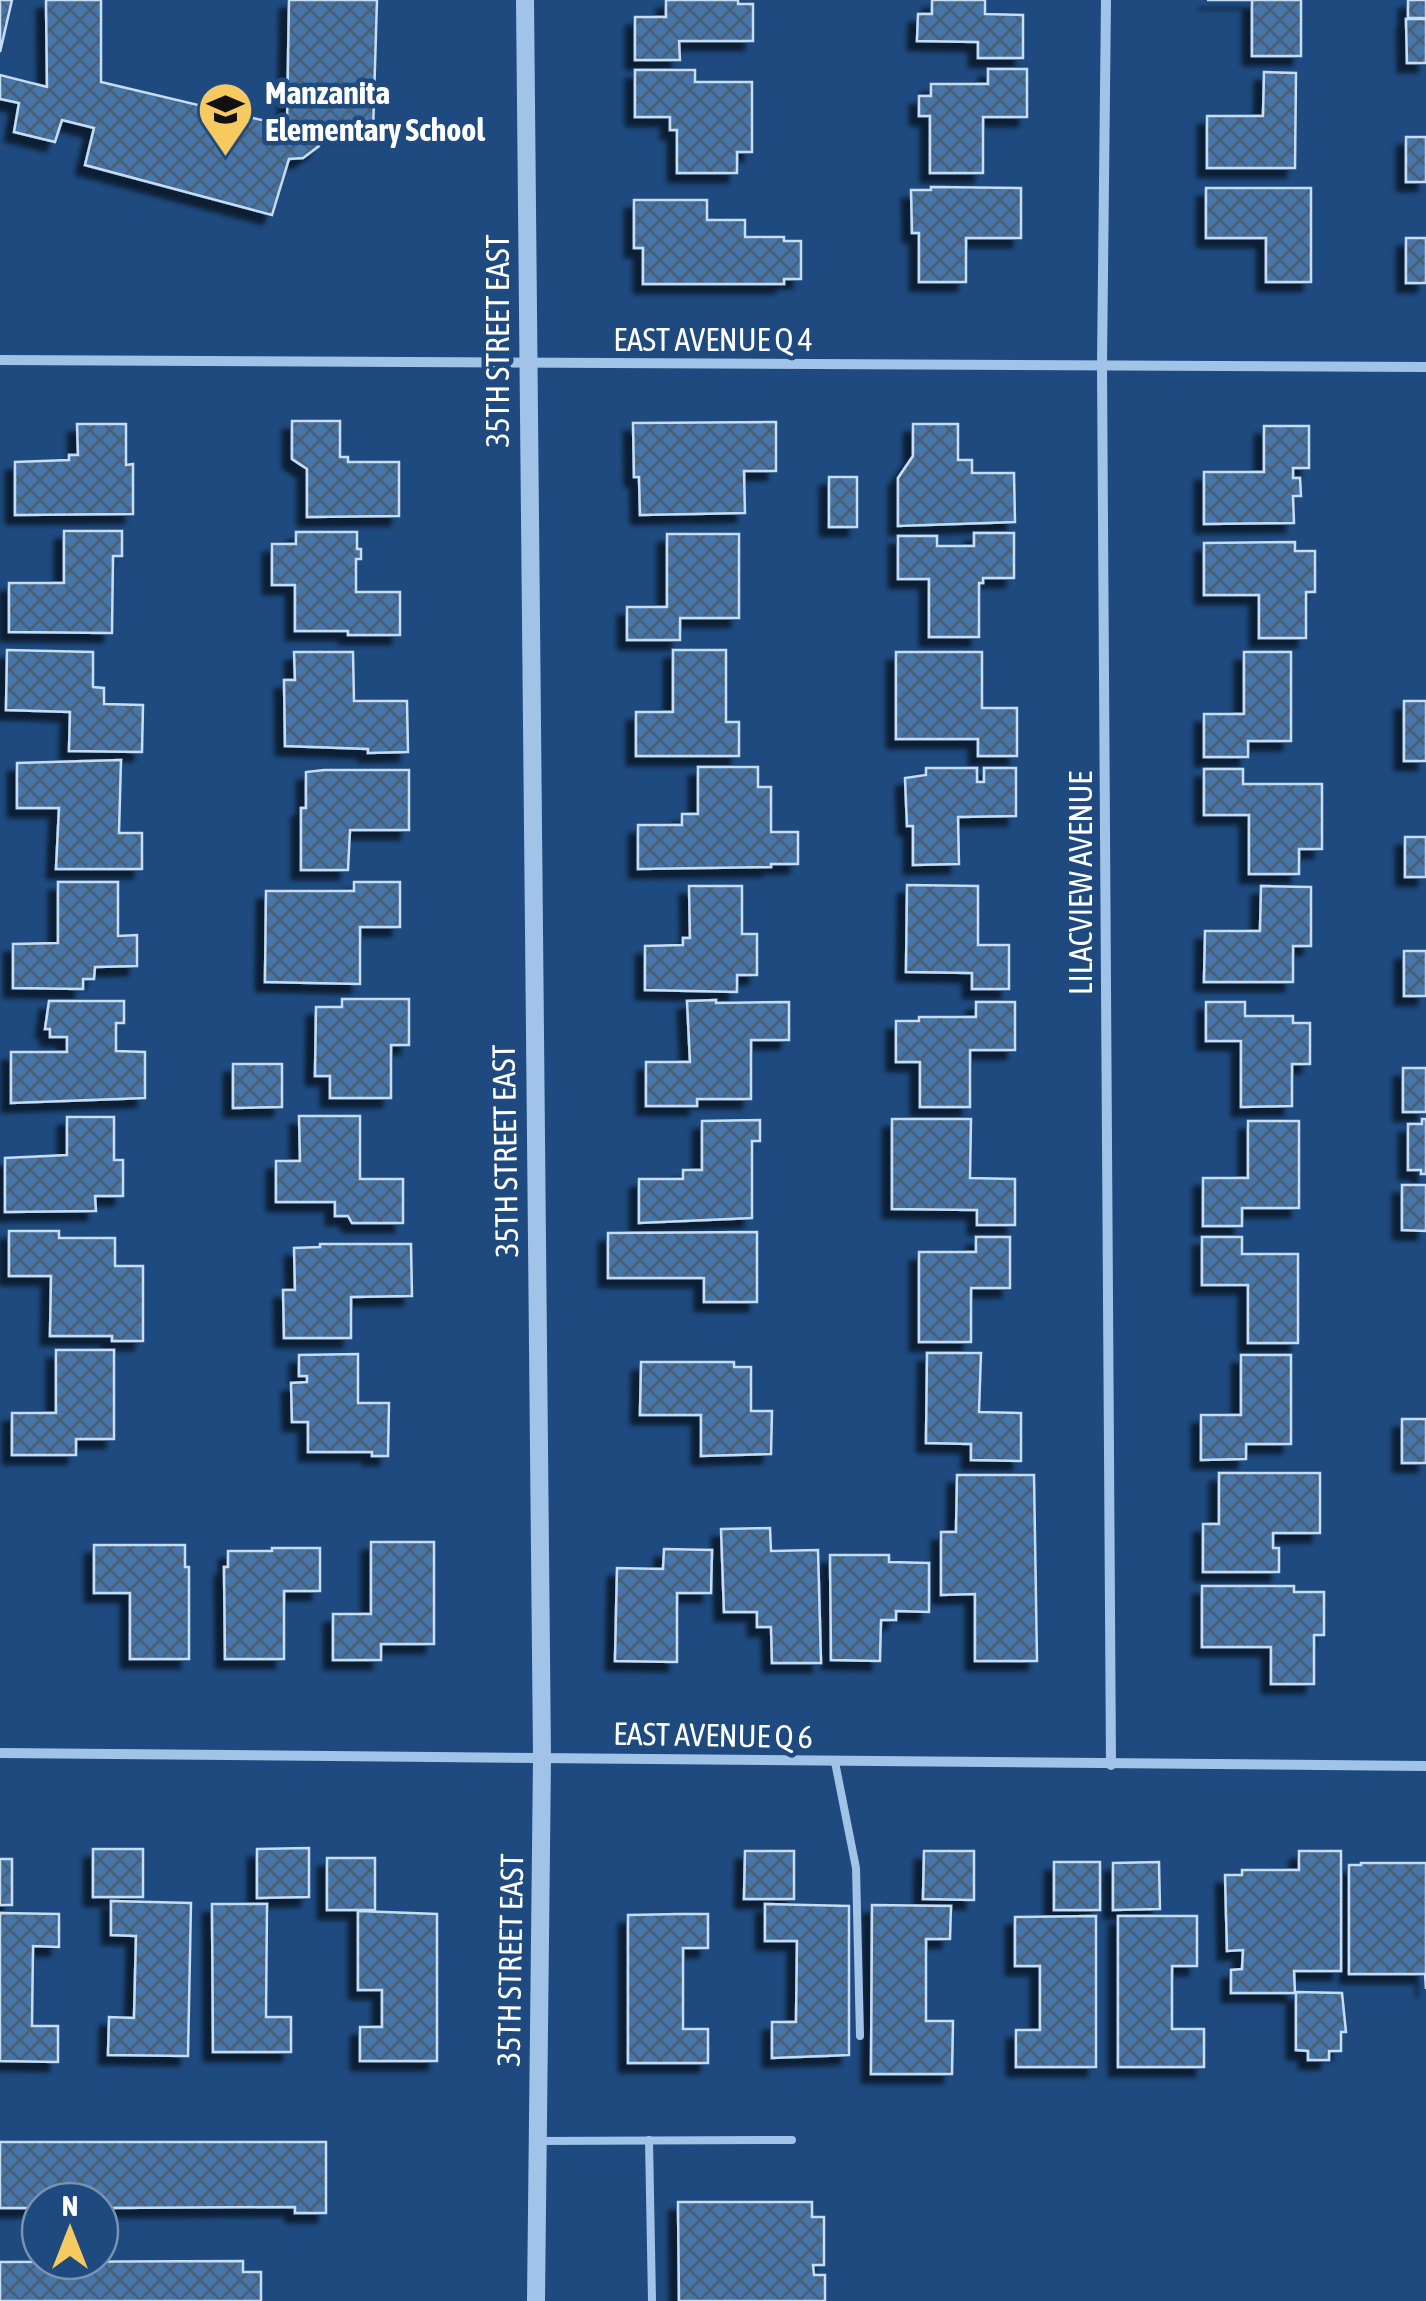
<svg xmlns="http://www.w3.org/2000/svg" width="1426" height="2301" font-family="'Asap Condensed',sans-serif">
<style>
.building{fill:url(#building-cross-hatch);stroke:#c6ddf6;stroke-width:2.5;filter:url(#shadow)}
.lines{fill:none;stroke-linecap:round;stroke-linejoin:round}
.service{stroke:#a2c3e8;stroke-width:8}
.minor{stroke:#a2c3e8;stroke-width:10}
.tertiary{stroke:#a2c3e8;stroke-width:18}
.labels{text-anchor:middle;dominant-baseline:central;stroke-width:9;stroke-linejoin:round;paint-order:stroke}
.poi-label{font-size:32px;font-weight:bold;fill:#fff;stroke:#1e4a7f;text-anchor:start}
.street-label{font-size:32px;fill:#fff;stroke:#1e4a7f}
</style>
<defs>
<pattern id="building-cross-hatch" width="8" height="8" patternUnits="userSpaceOnUse" patternTransform="scale(2.5)"><rect width="8" height="8" fill="#4674a8"/><path d="M0 0l8 8M0 8l8-8" fill="none" stroke="#495e75"/></pattern>
<filter id="shadow"><feDropShadow dx="-9" dy="9" stdDeviation="2.5" flood-color="#0009"/></filter>
</defs>
<rect width="100%" height="100%" fill="#1e4a7f"/>
<g class="building">
<path d="M0 0H12L0 52Z"/>
<path d="M46 0H101V82L287 126 289 0H377L373 132H319V146L303 158 289 159 272 215 85 165 94 128 62 120 55 142 14 132 19 103 0 99V75L47 87Z"/>
<path d="M666 0H738V4H753V41H679L680 60H635V17H666Z"/>
<path d="M932 0H985V14L1023 15V58H978V42L917 41 918 14H932Z"/>
<path d="M1207 0H1301V56H1252V0Z"/>
<rect x="1408" y="0" width="18" height="18"/>
<path d="M1406 19H1426V63H1407Z"/>
<path d="M988 69H1027V117H983V173H930V116H919V96H931V84H988Z"/>
<path d="M635 70H695V82H752V152H737V173H677V130H670V117H635Z"/>
<path d="M1264 72 1296 73 1295 168H1207V116H1263Z"/>
<rect x="1406" y="137" width="20" height="45"/>
<path d="M931 187 1021 188V238H966V282H919V233H912L911 190H931Z"/>
<path d="M1206 188H1311V282H1266V238H1206Z"/>
<path d="M634 200H707V220H745V237H784V241H801V279H784V284H643V248H634Z"/>
<rect x="1406" y="238" width="20" height="45"/>
<path d="M292 421H340V457H348V462H399V516L307 517V469L292 459Z"/>
<path d="M776 422V471H744L745 513 640 515 639 477H634L633 423Z"/>
<path d="M77 424H126V465L133 464V514L15 515V462L69 460V455H78Z"/>
<path d="M913 424H958V460H972V473H1014L1015 522 898 526V478L913 456Z"/>
<path d="M1264 426H1309V468H1293V478H1300L1301 496H1293L1294 523 1204 524V472H1264Z"/>
<rect x="829" y="477" width="28" height="50"/>
<path d="M64 531H122V556H113L112 633 9 632V583H64Z"/>
<path d="M296 532H357V549H361V559H356V592H400V635H348V631H295V585H272V544H296Z"/>
<path d="M974 533H1014V578H983V583H979V637H929V579H898V536H937V546H974Z"/>
<path d="M667 534H739V618H680V640H627V607H667Z"/>
<path d="M1295 542V551H1315V592H1306V638H1259V595H1204V543Z"/>
<path d="M7 650 93 652V687L104 688V704L143 705 142 752 69 751 70 712 6 710Z"/>
<path d="M673 650H726V722H739V756H636V712H673Z"/>
<path d="M294 652H353L354 701H407L408 752 368 753V749L285 746 284 680H295Z"/>
<path d="M896 652H982V708H1017V756H978V739H896Z"/>
<path d="M1244 652H1291V741H1248V757H1204V714H1244Z"/>
<rect x="1404" y="701" width="22" height="60"/>
<path d="M121 760 119 833H142V869H56L59 808H17V763Z"/>
<path d="M698 767H758V787H771V832H798V864H771V867L638 869V825H682V814H698Z"/>
<path d="M926 768H977V782H984V768H1016V816L958 817 959 864 913 865V826H907L905 778 926 775Z"/>
<path d="M1204 769H1243V784H1322V849H1299V874H1249V815H1204Z"/>
<path d="M324 770H409V830H350L348 870H301V808H306V772Z"/>
<rect x="1405" y="837" width="21" height="40"/>
<path d="M58 882H118V936L137 935V966L95 967 94 979H83V989L13 988V944L58 943Z"/>
<path d="M354 882H400V927H360V984L265 982 266 891H354Z"/>
<path d="M907 885 978 886V945H1009V989H972V973L906 972Z"/>
<path d="M689 886H742V934H757V975H737V992L645 990V946L683 945V938H690Z"/>
<path d="M1261 886 1311 887V946H1293V982H1204L1205 931H1260Z"/>
<rect x="1404" y="951" width="22" height="45"/>
<path d="M342 999H409V1045H391V1098H330V1076H315L316 1007H342Z"/>
<path d="M716 1000V1003L789 1002V1040H751V1099H697V1106H646V1062H690L687 1001Z"/>
<path d="M49 1001H124V1023H116V1051L145 1052V1098L11 1103V1052H67V1037H50V1029H45Z"/>
<path d="M976 1002H1015V1050H970V1107H920V1062H896V1021H919V1017H976Z"/>
<path d="M1206 1002H1245V1016H1293V1023H1310V1064H1292V1106L1241 1107V1041H1206Z"/>
<path d="M233 1064H282V1107L233 1108Z"/>
<rect x="1403" y="1068" width="23" height="44"/>
<path d="M299 1116H360V1179H403V1223H352L348 1216H335V1202H276V1161H300Z"/>
<path d="M67 1117H114V1160H123V1196H95L96 1211 5 1212V1158L67 1155Z"/>
<path d="M892 1119H971L970 1178 1015 1179V1225H977V1210L892 1209Z"/>
<path d="M1422 1119H1426V1174H1421V1170H1408V1124H1422Z"/>
<path d="M760 1120V1141H752V1218L639 1223V1179H683V1170H702V1121Z"/>
<path d="M1248 1121H1299V1208H1242V1226H1203V1178H1248Z"/>
<path d="M1402 1185H1426V1231L1402 1230Z"/>
<path d="M9 1231H59V1238H115V1266H143V1341H112V1336H50L51 1276H9Z"/>
<path d="M757 1232V1302H704V1278H608V1233Z"/>
<path d="M976 1237H1010V1288H971V1342H919V1252H976Z"/>
<path d="M1202 1237H1242V1254H1298V1343H1248V1285H1202Z"/>
<path d="M320 1244H411L412 1296 351 1297V1338H284L283 1290H295L294 1248 320 1247Z"/>
<path d="M56 1350H114V1439H76V1455H12V1413H56Z"/>
<path d="M927 1353H981L979 1412 1021 1413V1461L971 1460V1444L926 1443Z"/>
<path d="M358 1354V1403H389L388 1456H372V1452H308V1422H292L291 1383 307 1382V1376H299V1355Z"/>
<path d="M1241 1355H1291V1444H1246V1459L1201 1460V1415H1241Z"/>
<path d="M641 1362H734V1367H751V1411H772L771 1454 701 1456V1415H640Z"/>
<rect x="1402" y="1419" width="24" height="44"/>
<path d="M1219 1473H1320V1533H1273V1548H1279V1572H1203V1524H1219Z"/>
<path d="M957 1475H1034L1037 1661H975V1594L941 1595V1532H956Z"/>
<path d="M770 1528 771 1551 818 1550 821 1663H772L771 1627H757V1612H724L721 1529Z"/>
<path d="M371 1542H434V1644H381V1660H333V1614H371Z"/>
<path d="M94 1545H185V1567H189V1659H130V1593H94Z"/>
<path d="M272 1548H320V1591H284V1659H225L224 1567H228V1551H272Z"/>
<path d="M664 1549 712 1550 711 1593H677V1662L615 1661 617 1568 663 1569Z"/>
<path d="M830 1555H889V1562L929 1563V1612L896 1611V1620H881L880 1661 831 1660Z"/>
<path d="M1202 1586H1294V1592H1324V1635H1314V1684H1271V1647H1202Z"/>
<path d="M309 1848V1897L257 1898V1849Z"/>
<rect x="93" y="1849" width="50" height="48"/>
<path d="M745 1851H794V1899H744Z"/>
<path d="M924 1851H974V1900L923 1899Z"/>
<path d="M1299 1851H1341V1971H1294L1295 1993H1231V1970L1242 1969 1243 1950 1227 1951 1225 1875H1242V1870H1299Z"/>
<rect x="327" y="1858" width="48" height="52"/>
<rect x="0" y="1859" width="12" height="46"/>
<rect x="1054" y="1862" width="46" height="48"/>
<path d="M1159 1862 1160 1909 1113 1910V1863Z"/>
<path d="M1361 1863H1426V1989L1425 1974H1349V1865H1361Z"/>
<path d="M111 1901 191 1903 188 2056 108 2055 109 2017 134 2018 136 1936 111 1935Z"/>
<path d="M212 1904H267L266 2017H291V2052H213Z"/>
<path d="M765 1904 849 1906V2055L772 2058V2022H796L797 1941H765Z"/>
<path d="M872 1905 951 1906 950 1939H926V2021H953L952 2074H871Z"/>
<path d="M358 1911 437 1914V2061H360V2027H382V1990H358Z"/>
<path d="M0 1913 59 1914V1947L33 1946 32 2026H58V2062L0 2061Z"/>
<path d="M679 1914H708V1948H683V2029H708V2063H628V1915Z"/>
<path d="M1096 1916V2067H1016V2030H1040V1966H1015V1917Z"/>
<path d="M1118 1916H1197V1966H1172V2029H1204V2067H1118Z"/>
<path d="M1296 1992 1342 1993 1346 2032H1341V2051H1329V2060H1308V2051L1296 2050Z"/>
<path d="M0 2142H326V2213H295V2207L100 2208V2201H40V2208H0Z"/>
<path d="M678 2202H812V2217H824V2265H813L814 2275H825V2301H679Z"/>
<path d="M243 2261V2272H261V2301H0V2262Z"/>
</g>
<g class="lines">
<g class="service">
<path d="M835 1762 856 1868 860 2036"/>
<path d="M649 2140 652 2301"/>
<path d="M538 2141 792 2140"/>
</g>
<g class="minor">
<path d="M1106 0 1102 365 1111 1765"/>
<path d="M0 360 1426 367"/>
<path d="M0 1753 1426 1766"/>
</g>
<path class="tertiary" d="M525 0 542 1758 536 2301"/>
</g>
<defs>
<symbol id="school-pin" viewBox="-11 -11 22 30"><path d="M0 17L-7.5 6A9.5 9.5 0 1 1 7.5 6Z" fill="#f7c961" stroke="#1e4a7f"/><path d="M0-5L7-2L0 1L-7-2ZM-4 1L0 2.5L4 1V4Q0 6-4 4Z" fill="#111"/></symbol>
</defs>
<g fill-rule="evenodd">
<use href="#school-pin" x="194" y="78" width="63" height="86"/>
</g>
<g class="labels">
<g class="poi-label">
<text x="265" y="92">Manzanita<tspan x="265" dy="37">Elementary School</tspan></text>
</g>
<g class="street-label">
<text x="713" y="339">EAST AVENUE Q 4</text>
<text transform="translate(497 341) rotate(-90)">35TH STREET EAST</text>
<text transform="translate(1080 883) rotate(-90)">LILACVIEW AVENUE</text>
<text transform="translate(505 1151) rotate(-91)">35TH STREET EAST</text>
<text transform="translate(713 1735) rotate(1)">EAST AVENUE Q 6</text>
<text transform="translate(510 1960) rotate(-89)">35TH STREET EAST</text>
</g>
</g>
<g transform="translate(70 2231)"><circle r="48" fill="#1e4a7f" stroke="#7892b2" stroke-width="2.5"/>
<path d="M0-8L18 38L0 25L-18 38Z" fill="#f7c961"/>
<text y="-15" font-size="28" font-weight="bold" text-anchor="middle" fill="#ffffff">N</text>
</g>
</svg>
